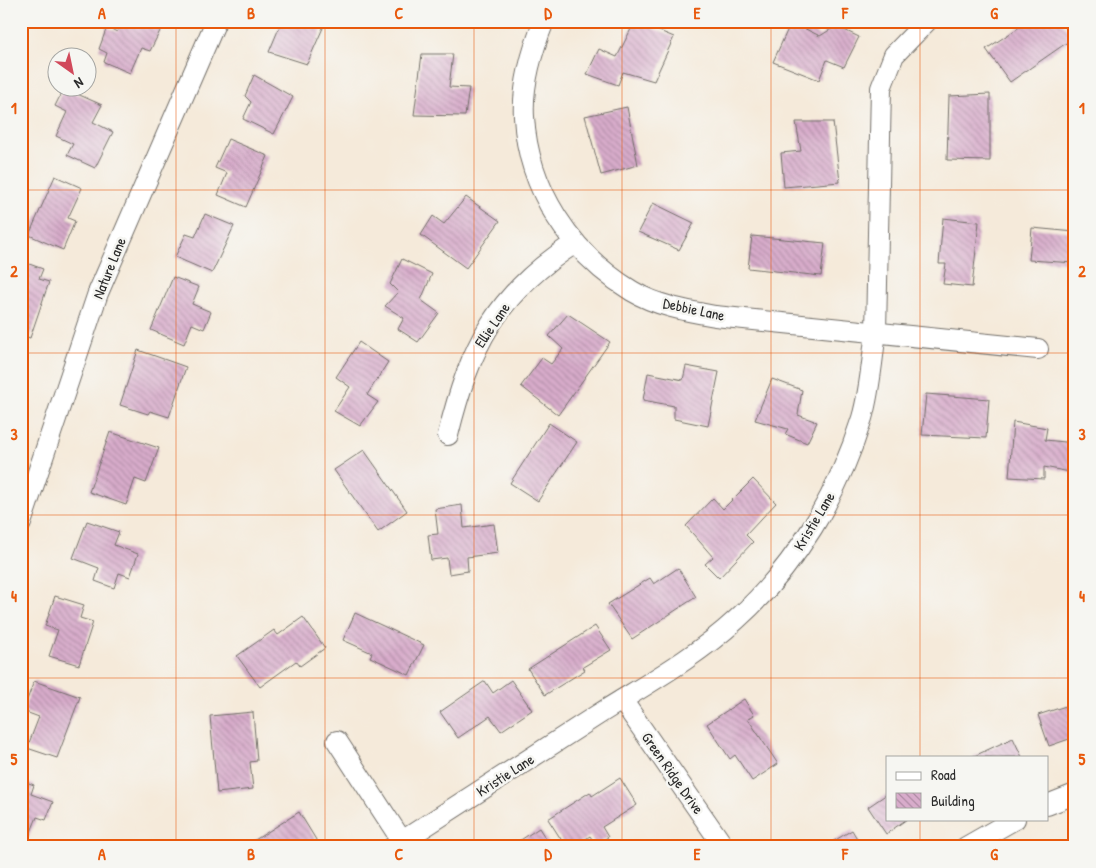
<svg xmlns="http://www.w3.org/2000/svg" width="1096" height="868" font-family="'Patrick Hand',sans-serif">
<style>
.building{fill:url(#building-back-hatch)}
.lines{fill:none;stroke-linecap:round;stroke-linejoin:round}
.street-casing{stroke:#726e68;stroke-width:22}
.street{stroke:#fff;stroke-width:20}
.grid{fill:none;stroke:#e8590c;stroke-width:1;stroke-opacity:0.55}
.labels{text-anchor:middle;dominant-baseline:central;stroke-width:5;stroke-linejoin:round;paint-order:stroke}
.street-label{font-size:15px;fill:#2b2b2b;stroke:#f6f6f2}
.neatline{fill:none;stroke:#e8590c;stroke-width:2}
.grid-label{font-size:16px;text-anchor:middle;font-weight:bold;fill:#e8590c}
</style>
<defs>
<pattern id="building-back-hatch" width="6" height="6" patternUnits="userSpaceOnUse" patternTransform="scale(1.25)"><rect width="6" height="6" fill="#d8accb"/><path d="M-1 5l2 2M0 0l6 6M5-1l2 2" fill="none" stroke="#af8ca5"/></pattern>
</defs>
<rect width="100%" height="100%" fill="#f6f6f2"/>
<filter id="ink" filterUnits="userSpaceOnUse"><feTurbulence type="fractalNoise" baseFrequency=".02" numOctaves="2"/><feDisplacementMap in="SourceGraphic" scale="10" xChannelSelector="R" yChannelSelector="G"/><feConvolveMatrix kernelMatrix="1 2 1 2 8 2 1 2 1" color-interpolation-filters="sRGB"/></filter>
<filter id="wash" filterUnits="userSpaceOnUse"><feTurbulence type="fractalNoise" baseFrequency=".0096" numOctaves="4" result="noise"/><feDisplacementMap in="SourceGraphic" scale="20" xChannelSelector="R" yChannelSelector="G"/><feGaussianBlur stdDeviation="1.12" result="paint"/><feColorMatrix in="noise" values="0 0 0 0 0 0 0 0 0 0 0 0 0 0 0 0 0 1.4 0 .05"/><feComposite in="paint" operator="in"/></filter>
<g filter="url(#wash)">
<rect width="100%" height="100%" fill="#f5eada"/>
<g id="blocks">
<g class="building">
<path d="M122 21H165L150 51 141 48 130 73 104 62 107 53 99 49 107 27 117 32Z"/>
<path d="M282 21H326L307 64 269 52Z"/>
<path d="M635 21 674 37 654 81 623 72 618 85 587 74 599 49 617 57Z"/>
<path d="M1029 21H1062L1072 39 1010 82 986 49Z"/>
<path d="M791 22 820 36 836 26 859 37 844 67 827 60 819 80 773 62Z"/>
<path d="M422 54H453L449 87 469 88 465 116 414 115Z"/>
<path d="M254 75 293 97 274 134 243 119 251 102 245 96Z"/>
<path d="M64 88 102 105 93 122 113 132 95 168 67 155 73 144 56 136 67 112 55 106Z"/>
<path d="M990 94V161L947 160 949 96Z"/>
<path d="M627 107 638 165 601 175 585 116Z"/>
<path d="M796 122H833L840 182 784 187 781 153 801 151Z"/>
<path d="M228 139 268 156 246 207 218 195 227 173 215 168Z"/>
<path d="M55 176 82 188 68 218 75 221 63 250 29 235Z"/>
<path d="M466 197 500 221 466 268 421 235 433 216 444 224Z"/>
<path d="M653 203 694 223 679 250 638 232Z"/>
<path d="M205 214 234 226 212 273 175 257 186 234 195 237Z"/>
<path d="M943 218 979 222 972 287 943 284 946 264H939Z"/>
<path d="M1032 228 1075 232V263L1029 260Z"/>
<path d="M752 236 825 243 821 276 748 268Z"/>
<path d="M402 259 432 274 421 300 439 313 418 342 398 329 404 318 385 306 398 292 390 284Z"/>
<path d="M21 261 43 269 39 279 49 282 30 338 21 335Z"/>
<path d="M173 277 199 287 192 304 211 312 204 329 192 324 184 344 151 330Z"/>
<path d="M568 314 610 342 558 415 521 386 542 358 551 364 563 349 549 336Z"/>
<path d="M359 342 388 362 367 395 378 402 360 426 334 411 350 387 336 377Z"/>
<path d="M138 350 186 367 169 417 150 411 148 414 120 405Z"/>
<path d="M686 366 719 372 708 426 674 419V406L643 400 648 373 683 380Z"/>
<path d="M772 379 802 390 798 415 817 422 807 443 785 434 788 429 755 420Z"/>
<path d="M926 394 989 399 986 438 922 435Z"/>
<path d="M1013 422 1047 428 1045 440 1075 443V473L1044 467V479L1009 477Z"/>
<path d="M549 423 577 442 538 501 510 483Z"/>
<path d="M110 432 159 448 146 483 135 479 126 505 89 492Z"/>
<path d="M364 450 407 511 378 532 334 470Z"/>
<path d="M753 479 776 503 746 535 753 542 719 578 705 564 713 557 686 526 713 498 723 509Z"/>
<path d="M462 505 464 528 494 524 498 553 467 557 468 571 449 574 447 558 431 560 428 535 438 534 435 509Z"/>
<path d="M87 521 119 532 114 545 138 554 130 577 119 573 114 588 95 581 99 568 73 558Z"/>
<path d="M678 568 696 597 632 639 608 604 650 578 654 584Z"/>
<path d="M55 596 84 605 80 618 93 622 79 665 49 656 58 630 45 626Z"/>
<path d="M355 613 424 645 409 675 370 657 372 653 343 640Z"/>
<path d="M303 617 325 648 300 666 296 661 260 687 237 656 274 630 278 635Z"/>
<path d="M595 626 611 650 583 667 585 670 545 695 528 669Z"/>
<path d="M511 680 532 710 501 731 490 716 458 738 440 712 485 681 493 693Z"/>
<path d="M34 681 80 697 57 758 27 748 39 717 23 711Z"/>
<path d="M744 699 754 715 748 719 778 764 752 781 735 755 730 759 707 724Z"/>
<path d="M1075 703V737L1049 746 1038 715Z"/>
<path d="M253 712 257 761 250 762 253 789 217 793 210 716Z"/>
<path d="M1013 738 1022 757H972Z"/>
<path d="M620 778 637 805 602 827 608 837 596 845 590 836 574 847H566L548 819 590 792 592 796Z"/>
<path d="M21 780 34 785 31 794 53 802 46 820 37 817 26 844 21 842Z"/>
<path d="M887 794V819H907L886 834 868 807Z"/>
<path d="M299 812 318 843 313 847H244Z"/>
<path d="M539 828 551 847H510Z"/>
<path d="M852 830 862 847H824Z"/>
</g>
</g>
</g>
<g filter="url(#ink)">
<use href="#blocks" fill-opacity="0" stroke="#726e68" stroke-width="1"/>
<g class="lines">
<defs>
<g id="street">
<path d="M544 21C532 51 522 86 524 117 528 189 571 254 632 291 657 306 687 311 715 316L1038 349"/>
<path d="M448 435C470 346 496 294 575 243"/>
<path d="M21 523 98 293 216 21"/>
<path d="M622 700 724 847"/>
<path d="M337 741 402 841"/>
<path d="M1047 805 1075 794"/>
<path d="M393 847C462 802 531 758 599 714 645 685 696 657 736 620 796 566 838 495 862 418 870 391 872 360 876 332L881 88 894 55 927 21"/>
<path d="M966 847 1015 819"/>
</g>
</defs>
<use href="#street" class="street-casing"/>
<use href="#street" class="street"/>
</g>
</g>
<path class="grid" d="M176 21V847M325 21V847M474 21V847M622 21V847M771 21V847M920 21V757M21 190H1075M21 353H1075M21 515H1075M21 678H1075M920 819V847"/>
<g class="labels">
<g class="street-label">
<text transform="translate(109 268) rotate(-68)">Nature Lane</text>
<text transform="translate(694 309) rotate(12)">Debbie Lane</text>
<text transform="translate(492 325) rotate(-56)">Ellie Lane</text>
<text transform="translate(814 521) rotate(-59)">Kristie Lane</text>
<text transform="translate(673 773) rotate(55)">Green Ridge Drive</text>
<text transform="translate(505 775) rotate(-33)">Kristie Lane</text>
</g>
</g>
<rect width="1096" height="868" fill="none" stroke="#f6f6f2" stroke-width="55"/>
<rect x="886" y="756" width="162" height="65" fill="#f6f6f2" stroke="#a5a5a2"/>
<rect x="896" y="772" width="25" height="8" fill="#ffffff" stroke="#a5a5a2"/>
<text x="931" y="780" font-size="15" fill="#2b2b2b">Road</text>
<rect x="896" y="793" width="25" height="15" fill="url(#building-back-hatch)" stroke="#a5a5a2"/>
<text x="931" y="806" font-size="15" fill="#2b2b2b">Building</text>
<g transform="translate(72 72) rotate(147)"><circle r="24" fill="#f6f6f2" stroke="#a5a5a2"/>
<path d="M0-4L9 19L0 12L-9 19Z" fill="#d1495b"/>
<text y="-8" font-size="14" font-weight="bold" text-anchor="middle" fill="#2b2b2b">N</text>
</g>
<rect x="28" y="28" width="1040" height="812" class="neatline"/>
<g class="grid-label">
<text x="102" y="19">A</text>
<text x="251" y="19">B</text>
<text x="399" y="19">C</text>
<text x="548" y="19">D</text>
<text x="697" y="19">E</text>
<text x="845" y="19">F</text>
<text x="994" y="19">G</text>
<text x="14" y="114">1</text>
<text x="1082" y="114">1</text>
<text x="14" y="277">2</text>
<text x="1082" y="277">2</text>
<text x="14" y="440">3</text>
<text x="1082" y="440">3</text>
<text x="14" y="602">4</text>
<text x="1082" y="602">4</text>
<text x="14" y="765">5</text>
<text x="1082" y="765">5</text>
<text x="102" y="860">A</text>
<text x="251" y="860">B</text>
<text x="399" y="860">C</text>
<text x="548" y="860">D</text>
<text x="697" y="860">E</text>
<text x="845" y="860">F</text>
<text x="994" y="860">G</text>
</g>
</svg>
